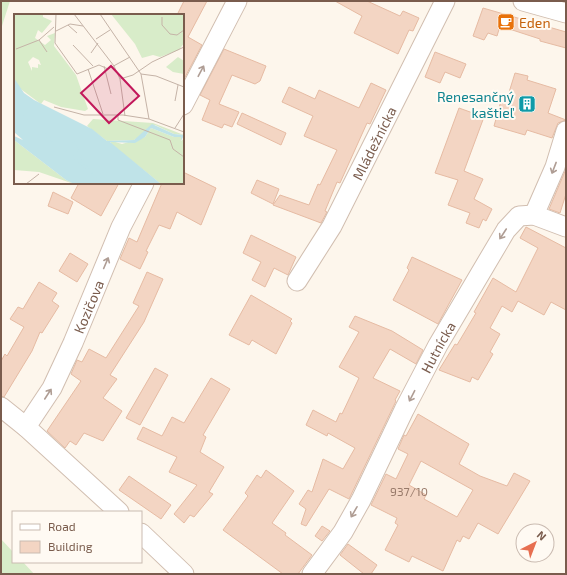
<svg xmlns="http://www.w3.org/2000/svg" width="567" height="575" font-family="'Exo 2',sans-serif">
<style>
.green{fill:#d8ecc9}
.building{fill:#f3d5c3;stroke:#e6bba3;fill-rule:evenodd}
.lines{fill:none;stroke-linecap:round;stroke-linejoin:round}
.street-casing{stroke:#d1beb0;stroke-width:21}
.street{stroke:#fff;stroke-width:19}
.oneway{stroke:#af9d94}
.labels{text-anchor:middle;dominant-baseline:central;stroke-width:4;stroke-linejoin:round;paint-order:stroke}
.number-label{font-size:12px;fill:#987a6a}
.food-label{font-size:14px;fill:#c56008;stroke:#fffaf3;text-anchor:start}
.culture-label{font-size:14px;fill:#0d838f;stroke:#fffaf3;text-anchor:end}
.street-label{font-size:14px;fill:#7a5c4d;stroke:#fffaf3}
.inset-river{fill:none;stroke:#bfe3e8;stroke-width:2}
.inset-road{fill:none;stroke:#c5b3a7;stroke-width:1}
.view{fill:#c2185b;fill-opacity:0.15;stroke:#c2185b;stroke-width:2}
.inset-edge{fill:none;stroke:#7a5c4d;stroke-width:2}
</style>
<rect width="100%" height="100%" fill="#fdf6ec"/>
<g class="green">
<path d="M1 1H10L1 29Z"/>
<path d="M1 539 13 552V562H23L34 574H1Z"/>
</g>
<g class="building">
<path d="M184 1H207L188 37 202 45 183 81V15H177Z"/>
<path d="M335 1H367L400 16 403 11 419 18 413 31 409 30 398 54 354 33 362 16Z"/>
<path d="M483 8 566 32V48L540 41V39L500 26 497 36 488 33 484 40 473 36Z"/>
<path d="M224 49 266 66 260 81 255 84 232 75 219 104 239 112 232 127 224 124 222 128 202 120 210 100 200 95Z"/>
<path d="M435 52 466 64 460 78 445 72 440 83 425 77Z"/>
<path d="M515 73 528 76 527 80 556 89 548 113 566 120 558 123 552 138 527 130 525 135 494 126 501 101 506 102Z"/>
<path d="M371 83 386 90 370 124 367 123 340 183 337 182 325 211 327 212 321 223 273 205 280 195 309 205 318 184 320 185 337 150 304 136 313 116 282 102 289 87 315 99 319 90 359 108Z"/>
<path d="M459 108 484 117 464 171 483 179 474 199 492 209 486 221 483 219 479 228 466 223 470 213 448 205 458 180 435 173Z"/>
<path d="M242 113 286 133 281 145 237 124Z"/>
<path d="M566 169V194L560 213 549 209Z"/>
<path d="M183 172 216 188 201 225 177 212 170 229 159 225 146 251 148 252 140 269 120 259 129 238 137 242 162 183H183Z"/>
<path d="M257 180 279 189 273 204 251 193Z"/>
<path d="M79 183H119L101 216 71 198Z"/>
<path d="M53 192 73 202 68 214 48 206Z"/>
<path d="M526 227 566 248V310L551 302 544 315 518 301 512 312 502 306 490 328 500 334 490 352 493 354 478 380 472 377 470 382 439 370 455 344 457 345 476 313 474 312 493 278 516 292 538 248 520 238Z"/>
<path d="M251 235 296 257 288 275 274 268 265 287 252 280 261 262 243 253Z"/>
<path d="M70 253 88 264 77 282 59 271Z"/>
<path d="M412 257 462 280 438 324 393 300 409 270 407 268Z"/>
<path d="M147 272 163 279 144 322 110 375 117 379 103 398 122 411 103 441 84 433 76 445 70 441 65 448 47 431 81 381 71 374 77 360 82 362 89 349 106 358 139 306 133 303Z"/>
<path d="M39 282 57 293 52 301 59 306 42 333 40 332 32 351 4 397 1 396V361L5 354 7 356 24 327 10 319 18 307 23 309Z"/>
<path d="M251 295 292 319 290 321 292 323 276 354 252 340 249 345 229 335Z"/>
<path d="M355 316 392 331 423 350 416 364 390 349 373 378 400 391 395 400 396 401 349 499 329 489 306 526 301 524 306 509 299 504 308 490 312 492 323 459 343 469 355 448 328 433 327 436 306 425 313 410 336 422 340 413 342 414 359 378 339 367 359 332 349 327Z"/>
<path d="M155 368 168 375 140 425 126 418Z"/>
<path d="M211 378 230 389 203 435 206 437 200 452 224 467 209 492 213 494 194 517 190 515 184 523 174 514 197 485 169 472 177 457 137 439 143 427 162 436 172 417 184 423Z"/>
<path d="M418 414 469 444 459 464 480 476 507 486 514 473 530 481 498 534 478 523 469 539 463 536 460 542 457 540 443 571 412 556 409 562 385 550 398 525 395 523 397 518 371 505 386 474 396 479 408 454 398 449 404 435 406 436ZM421 461 473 490 457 517 424 499 426 495 409 485Z"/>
<path d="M266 470 294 491 272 523 286 533 285 535 312 555 298 574H283L223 530 248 496 245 493 257 475 261 478Z"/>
<path d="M129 476 171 505 161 519 119 490Z"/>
<path d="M322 526 330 531 322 541 315 536Z"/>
<path d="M348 544 377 565 371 574H364L340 555Z"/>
</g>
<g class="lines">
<defs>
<g id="street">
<path d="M523 1 566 13"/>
<path d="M183 105 237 1"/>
<path d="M534 215 555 167 566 131"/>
<path id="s1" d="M297 281 332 226 445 1"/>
<path d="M1 407 26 427 119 512"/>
<path id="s2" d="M26 427 52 388 73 343 121 227 144 183"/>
<path d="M141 533 184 574"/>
<path id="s3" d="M312 574 343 532 361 500 404 410 438 345 506 230 519 216 534 215 566 227"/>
</g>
</defs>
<use href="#street" class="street-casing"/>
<use href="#street" class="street"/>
</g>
<defs><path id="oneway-shaft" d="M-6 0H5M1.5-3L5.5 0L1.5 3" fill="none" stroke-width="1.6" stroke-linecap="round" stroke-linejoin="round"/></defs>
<g class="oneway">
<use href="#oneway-shaft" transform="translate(201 71) rotate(-62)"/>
<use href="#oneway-shaft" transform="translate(554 168) rotate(111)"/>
<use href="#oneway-shaft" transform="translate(503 234) rotate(123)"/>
<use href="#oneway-shaft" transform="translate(106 263) rotate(-67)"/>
<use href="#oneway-shaft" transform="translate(48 394) rotate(-57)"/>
<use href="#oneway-shaft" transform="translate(412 396) rotate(117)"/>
<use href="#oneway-shaft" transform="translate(354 512) rotate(120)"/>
</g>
<defs>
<symbol id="cafe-square" viewBox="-11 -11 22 22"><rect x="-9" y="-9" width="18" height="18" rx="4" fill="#e8710a" stroke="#fffaf3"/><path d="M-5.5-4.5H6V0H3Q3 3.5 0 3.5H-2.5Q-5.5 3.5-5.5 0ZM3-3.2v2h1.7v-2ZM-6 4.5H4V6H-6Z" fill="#fff"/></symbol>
<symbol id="building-square" viewBox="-11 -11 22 22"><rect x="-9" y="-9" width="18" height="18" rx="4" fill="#0f9aa8" stroke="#fffaf3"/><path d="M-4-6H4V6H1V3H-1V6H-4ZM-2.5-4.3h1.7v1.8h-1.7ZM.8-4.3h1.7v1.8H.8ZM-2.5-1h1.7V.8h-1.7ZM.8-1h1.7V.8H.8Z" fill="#fff"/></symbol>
</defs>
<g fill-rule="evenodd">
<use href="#cafe-square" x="496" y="12" width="20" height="20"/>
<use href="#building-square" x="517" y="94" width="20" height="20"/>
</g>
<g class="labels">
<g class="number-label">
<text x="409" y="491">937/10</text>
</g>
<g class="food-label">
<text x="519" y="22">Eden</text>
</g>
<g class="culture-label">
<text x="514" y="96">Renesančný<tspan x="514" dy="16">kaštieľ</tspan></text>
</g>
<g class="street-label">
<text stroke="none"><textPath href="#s1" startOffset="158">Mládežnícka</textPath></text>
<text stroke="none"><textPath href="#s2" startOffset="136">Kozičova</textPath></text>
<text stroke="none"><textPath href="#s3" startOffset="260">Hutnícka</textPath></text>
</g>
</g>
<g transform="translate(14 14)">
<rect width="170" height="170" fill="#fdf6ec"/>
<path d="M0 0H29V3L38 7 28 19 24 16 21 24 31 31 37 26 33 22 41 19 40 32 62 61 74 95 71 97 47 93 30 86 27 90 4 73 0 64ZM19 43 25 46 27 51 24 50V54L18 53V57L14 48ZM97 0H170V29L165 36 146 43 139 41 128 44 121 30ZM164 43 170 47V60L159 58 152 53ZM79 105 139 109 170 121 160 120 141 111 120 126 93 127 73 112ZM137 114 160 123H167V127L170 125V170H147L96 129 98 127 108 130 131 123ZM0 126 52 166 60 170 25 158 0 156Z" fill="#d8ecc9" fill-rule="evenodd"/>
<path d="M0 64 10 79 20 86 78 115 93 127 120 126 138 110 160 120 170 121 167 127V123H160L137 114 131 123 121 129 96 128 147 170H60L52 166 0 126V122L9 126 0 118Z" fill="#bfe3e8"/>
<path class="inset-river" d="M0 95 92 170M59 107V127L73 154"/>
<path class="inset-road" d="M42 0 41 29 63 60 85 51 94 55M60 0 100 52 106 65 111 102M86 0 127 60 135 105M148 3V11L156 20 163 21 170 16M54 11 63 19M42 17 56 10 69 12M82 25 96 16M25 26 33 38M59 31 79 52M2 35 25 26 40 13M77 39 84 29M90 52 97 80M74 55 89 100M94 55 116 43M127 60 142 62 170 73M106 65 119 61 138 48 170 33M161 87 164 71M40 93 70 101H109L135 105 170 118M104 101V106L156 126 159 135 170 143M161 114 170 100M12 170 25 160"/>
<path class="view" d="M97 52 125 82 95 109 67 79Z"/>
<rect width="170" height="170" class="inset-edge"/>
</g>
<rect width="567" height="575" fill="none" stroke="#7a5c4d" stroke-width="4"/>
<rect x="12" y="511" width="130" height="52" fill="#fffaf3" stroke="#cabbb1"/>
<rect x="20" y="524" width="20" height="6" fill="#ffffff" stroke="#cabbb1"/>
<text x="48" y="531" font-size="12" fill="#7a5c4d">Road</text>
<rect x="20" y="541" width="20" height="12" fill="#f3d5c3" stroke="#cabbb1"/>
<text x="48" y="551" font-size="12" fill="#7a5c4d">Building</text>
<g transform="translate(535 543) rotate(42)"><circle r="19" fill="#fffaf3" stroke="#cabbb1"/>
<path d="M0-3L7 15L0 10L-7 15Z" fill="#e76f51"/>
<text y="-6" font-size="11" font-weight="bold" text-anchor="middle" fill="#7a5c4d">N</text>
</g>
</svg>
